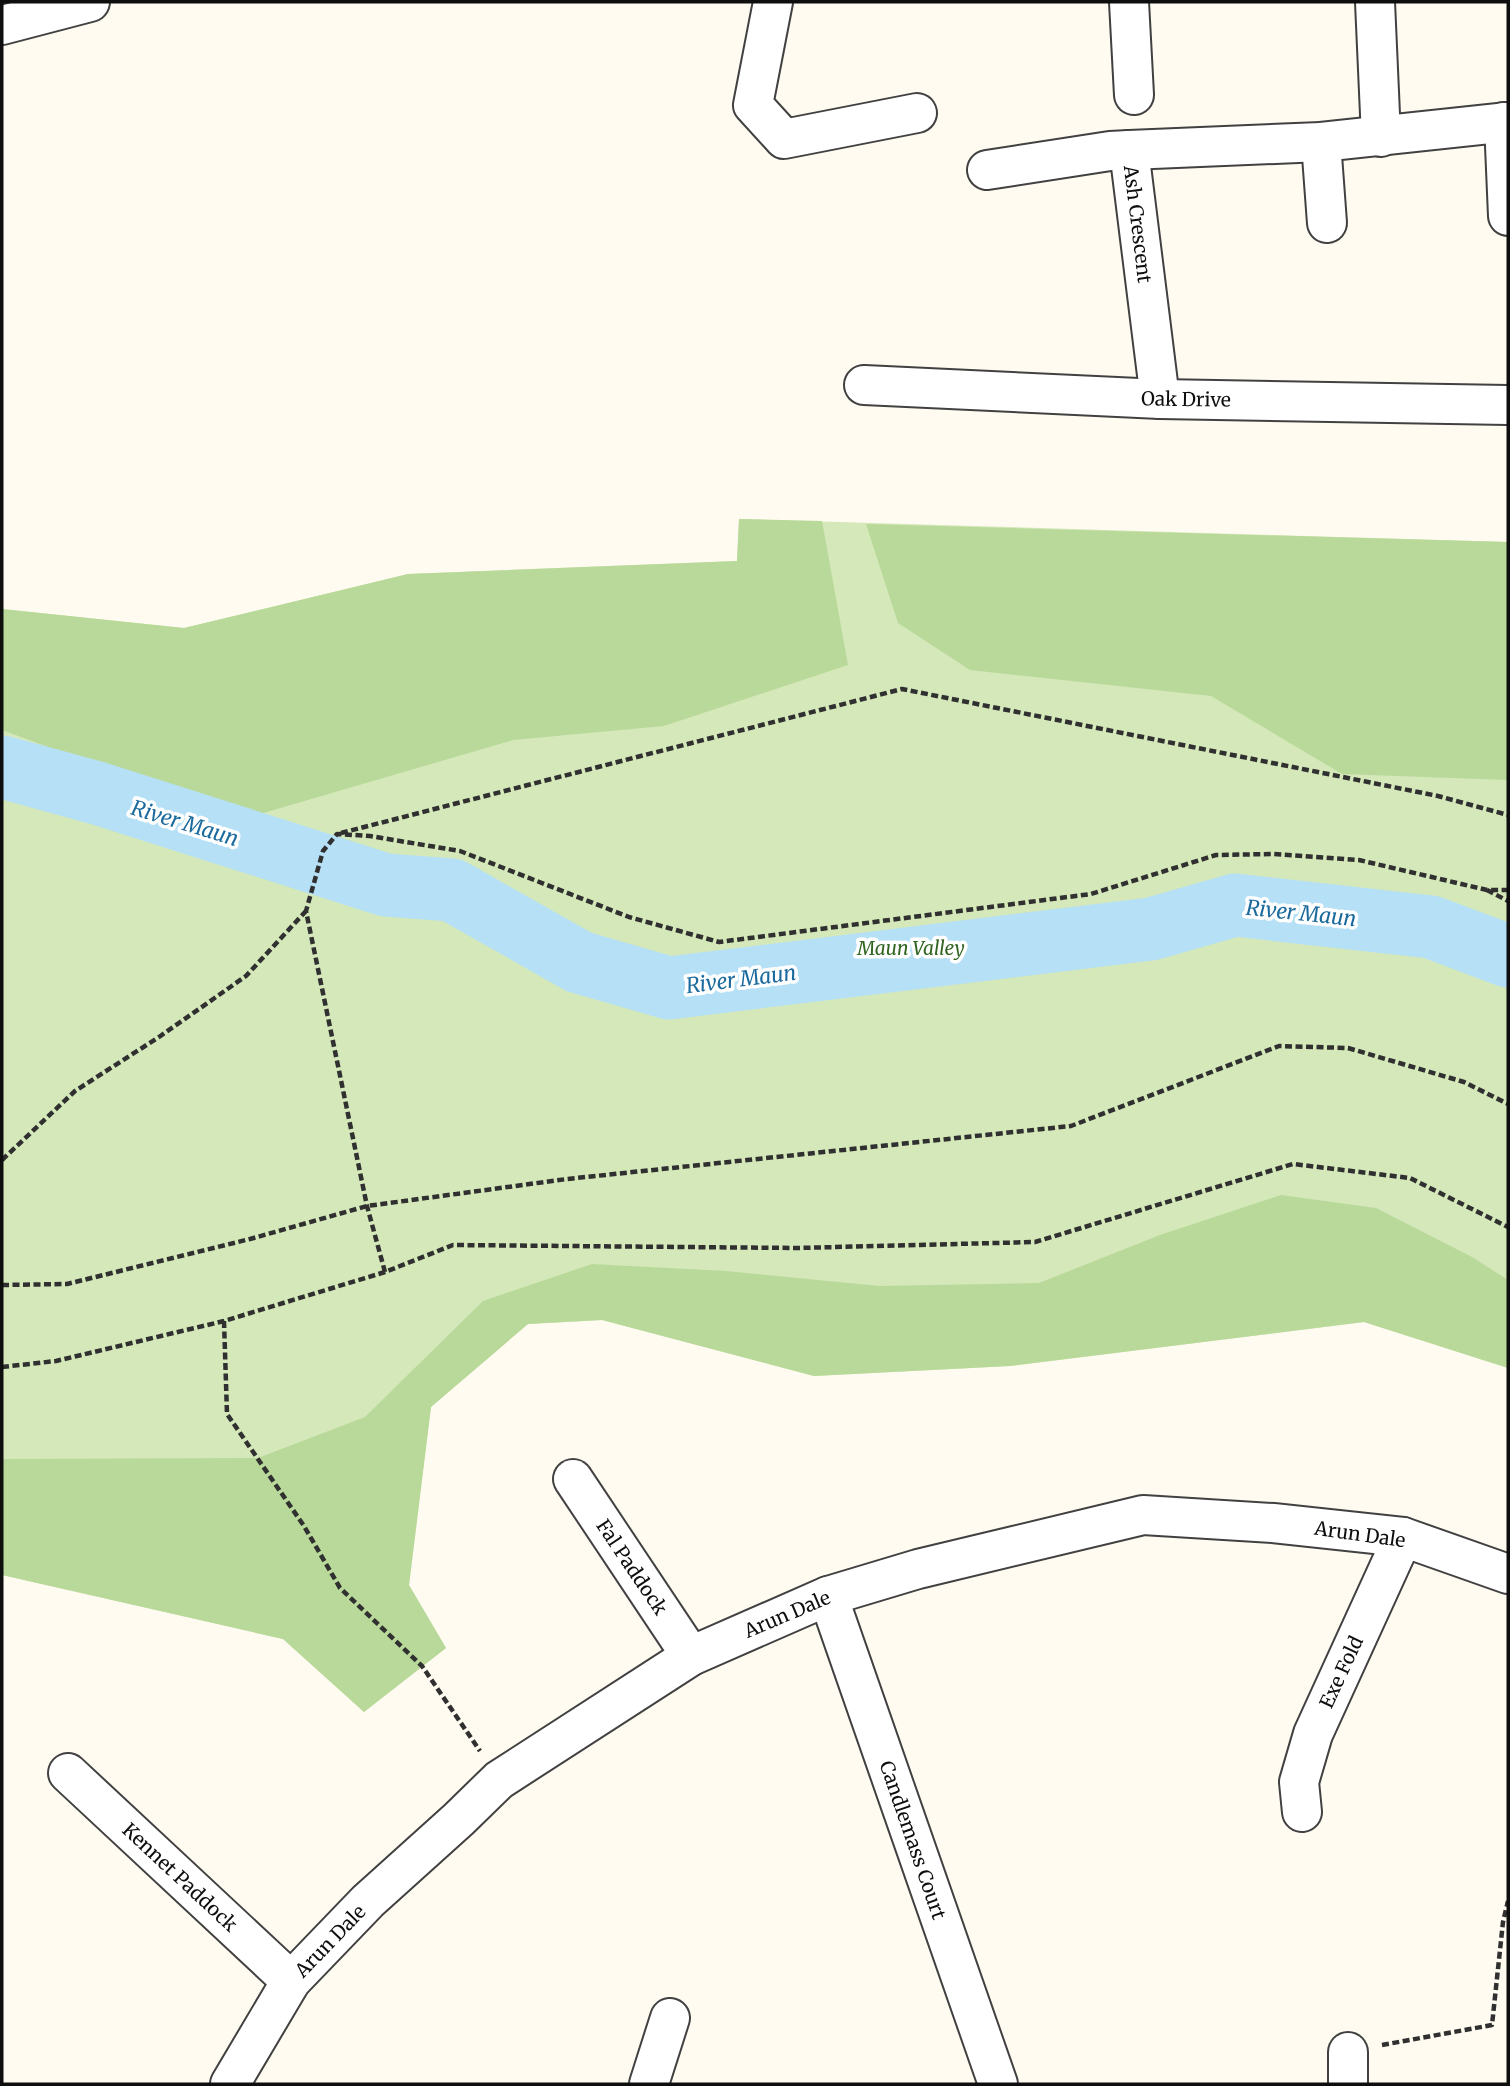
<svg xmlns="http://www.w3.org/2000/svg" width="1510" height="2086" font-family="Merriweather,serif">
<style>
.green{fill:#d4e8ba}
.forest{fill:#b9d99a}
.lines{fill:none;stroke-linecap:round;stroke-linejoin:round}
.river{stroke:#b6e0f5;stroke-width:63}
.minor-casing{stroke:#414141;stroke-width:42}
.path{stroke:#303030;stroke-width:4.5;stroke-dasharray:7 3.5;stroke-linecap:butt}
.minor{stroke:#fff;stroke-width:38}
.labels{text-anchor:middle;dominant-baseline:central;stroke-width:7;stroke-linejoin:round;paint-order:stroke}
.street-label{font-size:19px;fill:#0e0e0e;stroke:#fff}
.park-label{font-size:19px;font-style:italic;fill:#316520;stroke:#fff}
.water-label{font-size:21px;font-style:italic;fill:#1a6a9d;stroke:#fff}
</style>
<rect width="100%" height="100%" fill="#fffbf0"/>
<path class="green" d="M739 519 1508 542V1368L1364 1322 1010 1366 814 1376 602 1320 528 1324 431 1407 409 1585 446 1648 364 1712 283 1639 2 1575V609L184 628 408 574 737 561Z"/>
<g class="forest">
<path d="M739 519 822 521 848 665 664 726 513 740 250 817 132 778 2 730V609L184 628 408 574 737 561Z"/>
<path d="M866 524 1508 542V780L1342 774 1211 696 970 670 898 623Z"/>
<path d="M1281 1195 1376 1208 1472 1257 1508 1280V1368L1364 1322 1010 1366 814 1376 602 1320 528 1324 431 1407 409 1585 446 1648 364 1712 283 1639 2 1575V1459L258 1458 365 1417 483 1301 592 1264 726 1271 879 1286 1039 1283 1160 1235Z"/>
</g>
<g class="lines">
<path class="river" d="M2 767 97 793 386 885 452 890 579 962 669 988 1151 929 1235 905 1431 927 1508 956"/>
<defs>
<g id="minor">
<path d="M773 2 753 105 784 139 917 113"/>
<path d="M1129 2 1134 95"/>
<path d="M1375 2 1381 137"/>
<path d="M2 25 90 2"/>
<path d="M1504 122 1508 216"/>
<path d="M1321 142 1327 223"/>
<path d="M1129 150 1321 142 1508 122"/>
<path d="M987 170 1110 151 1129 150 1160 399"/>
<path d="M864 385 1160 399 1508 405"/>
<path d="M573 1479 691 1656"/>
<path d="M828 1596 998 2084"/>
<path d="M68 1773 291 1981"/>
<path d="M1302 1812 1299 1782 1313 1734 1403 1537"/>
<path d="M1348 2052V2084"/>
<path d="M230 2084 291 1981 368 1901 459 1819 499 1780 691 1656 828 1596 918 1569 1143 1515 1273 1523 1403 1537 1508 1574"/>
<path d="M649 2084 670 2018"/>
</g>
</defs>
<use href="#minor" class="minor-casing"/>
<g class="path">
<path d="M341 833 902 689 1438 796 1508 815"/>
<path d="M1487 890 1508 901"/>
<path d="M2 1160 75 1091 159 1037 246 976 306 911"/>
<path d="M385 1272 367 1206 306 911 323 851 337 834 370 836 460 851 629 917 719 942 1091 894 1216 855 1273 854 1359 860 1487 890H1508"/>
<path d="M2 1285 67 1284 250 1239 367 1206 567 1179 1071 1126 1279 1046 1348 1048 1464 1082 1508 1104"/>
<path d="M224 1321 227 1414 304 1526 340 1588 422 1666 480 1751"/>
<path d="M2 1367 56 1361 224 1321 385 1272 453 1245 797 1248 1035 1242 1293 1164 1410 1178 1508 1227"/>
<path d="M1382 2045 1492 2025 1503 1922 1508 1901"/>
</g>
<use href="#minor" class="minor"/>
</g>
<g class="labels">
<g class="street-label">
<text transform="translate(1138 224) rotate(83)">Ash Crescent</text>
<text transform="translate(1186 399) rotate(1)">Oak Drive</text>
<text transform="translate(1360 1534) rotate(8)">Arun Dale</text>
<text transform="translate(632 1567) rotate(56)">Fal Paddock</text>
<text transform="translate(787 1614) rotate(-23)">Arun Dale</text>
<text transform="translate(1341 1672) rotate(-65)">Exe Fold</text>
<text transform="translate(913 1840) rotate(71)">Candlemass Court</text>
<text transform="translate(180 1877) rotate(43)">Kennet Paddock</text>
<text transform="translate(330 1941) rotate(-46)">Arun Dale</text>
</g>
<g class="park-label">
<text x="911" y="948">Maun Valley</text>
</g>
<g class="water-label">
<text transform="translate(185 823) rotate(17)">River Maun</text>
<text transform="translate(1301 913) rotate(6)">River Maun</text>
<text transform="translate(741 979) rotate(-7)">River Maun</text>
</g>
</g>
<rect width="1510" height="2086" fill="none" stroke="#0e0e0e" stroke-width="7"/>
</svg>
